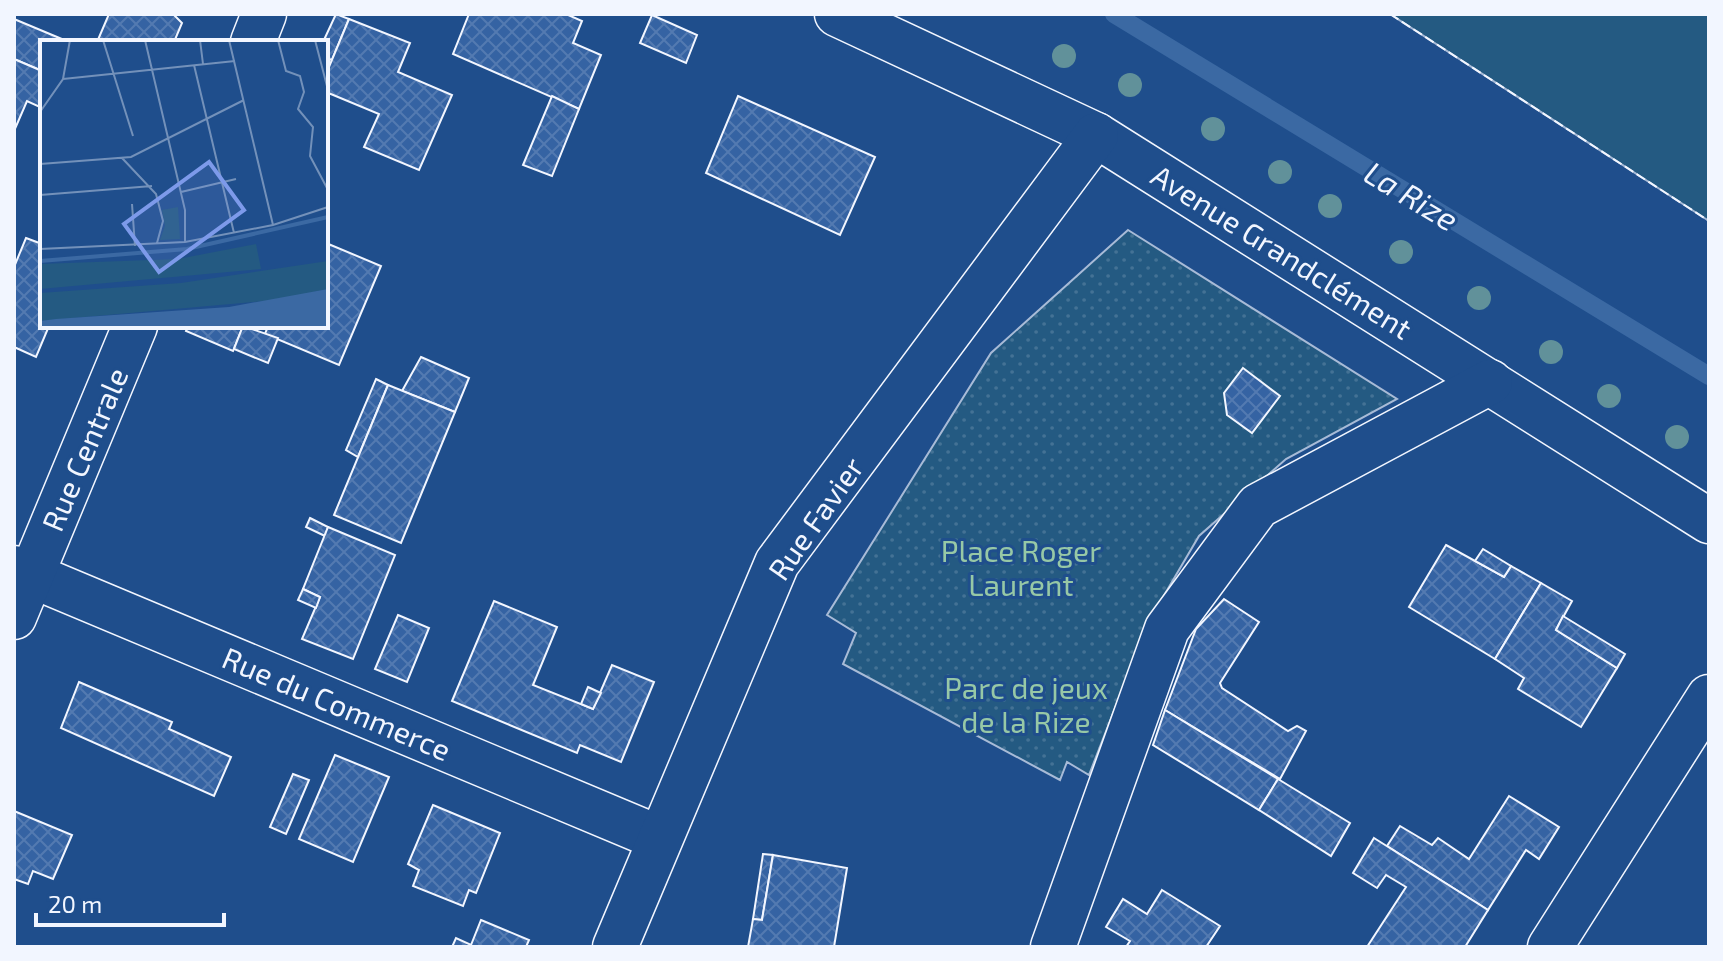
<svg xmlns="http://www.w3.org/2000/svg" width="1723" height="961" font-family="'Exo 2',sans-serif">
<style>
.grass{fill:url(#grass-dots);stroke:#a8bbd7;stroke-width:2}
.garden{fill:#245a82;stroke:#a8bbd7;stroke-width:2}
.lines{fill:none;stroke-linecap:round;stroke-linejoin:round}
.stream{stroke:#3b69a3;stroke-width:18}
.building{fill:url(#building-cross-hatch);stroke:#f2f6ff;stroke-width:2}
.minor-casing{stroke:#f2f6ff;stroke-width:47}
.minor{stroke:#1f4e8c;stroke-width:44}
.fence{stroke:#f2f6ff;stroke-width:2;stroke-dasharray:10 4;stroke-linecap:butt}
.tree{fill:#61919a}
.labels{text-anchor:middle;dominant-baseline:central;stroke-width:6;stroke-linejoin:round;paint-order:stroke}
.street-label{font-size:30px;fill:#f2f6ff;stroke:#1f4e8c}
.park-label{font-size:30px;fill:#97c8a6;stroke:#1f4e8c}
.water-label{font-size:32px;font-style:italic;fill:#f2f6ff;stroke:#1f4e8c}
.inset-river{fill:none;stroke:#3b69a3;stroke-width:4}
.inset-road{fill:none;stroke:#7391ba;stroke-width:2}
.view{fill:#7d9aea;fill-opacity:0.15;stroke:#7d9aea;stroke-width:4}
.inset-edge{fill:none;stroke:#f2f6ff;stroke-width:4}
</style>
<defs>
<pattern id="grass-dots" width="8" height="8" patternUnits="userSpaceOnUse" patternTransform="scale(2)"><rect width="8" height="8" fill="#245a82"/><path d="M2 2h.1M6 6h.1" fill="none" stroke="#447295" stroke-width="1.8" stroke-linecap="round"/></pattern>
<pattern id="building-cross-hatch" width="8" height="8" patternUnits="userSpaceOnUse" patternTransform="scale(2)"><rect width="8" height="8" fill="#3563a3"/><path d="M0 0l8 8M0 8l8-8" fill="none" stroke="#537ab1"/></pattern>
</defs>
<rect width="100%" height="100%" fill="#1f4e8c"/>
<path class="grass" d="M1128 230 1397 399 1286 459 1199 536 1149 621 1089 775 1067 762 1060 780 843 664 856 633 827 615 991 353Z"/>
<path class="garden" d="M1390 14H1709V221Z"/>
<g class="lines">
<path class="stream" d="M1114 14 1709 376"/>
</g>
<g class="building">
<path d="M109 14H173L182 23 174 42H97Z"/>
<path d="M336 14 349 19 332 60 326 58V42H323Z"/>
<path d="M469 14H566L582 21 573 43 601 55 579 109 453 54Z"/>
<path d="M652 15 697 35 686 63 640 43Z"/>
<path d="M14 19 69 42H42V71L14 59Z"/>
<path d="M349 19 410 43 398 72 452 95 419 170 364 147 379 114 326 92V74Z"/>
<path d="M14 59 42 71V108L27 101 14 131Z"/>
<path d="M552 96 579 109 552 176 523 165Z"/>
<path d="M738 96 875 157 840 235 706 173Z"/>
<path d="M26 238 42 244V326H49L36 357 14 347V267Z"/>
<path d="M326 243 381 266 339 365 265 334 268 326H326Z"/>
<path d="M188 326H243L233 351 186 331Z"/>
<path d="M243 326 278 338 268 363 234 349Z"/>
<path d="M421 357 469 378 455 412 402 391Z"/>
<path d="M1243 368 1280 396 1252 433 1227 415 1224 393Z"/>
<path d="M376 379 388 385 358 457 346 450Z"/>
<path d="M388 385 455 412 401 543 334 515Z"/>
<path d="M310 518 328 527 325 536 306 527Z"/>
<path d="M328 527 395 555 353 659 302 639 320 597 303 589Z"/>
<path d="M1446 545 1504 577 1511 566 1541 583 1495 659 1409 607Z"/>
<path d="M1483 549 1511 566 1504 577 1475 561Z"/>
<path d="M1541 583 1572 601 1556 630 1617 668 1581 727 1518 689 1524 678 1495 659Z"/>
<path d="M303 589 320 597 316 608 298 600Z"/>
<path d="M1224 599 1259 622 1220 683 1222 688 1288 731 1297 726 1306 731 1280 779 1165 710 1196 629Z"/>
<path d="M494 601 557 627 533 685 593 709 612 665 654 682 621 762 580 745 577 753 452 701Z"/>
<path d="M398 615 429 628 407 682 375 669Z"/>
<path d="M1563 616 1625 654 1617 668 1556 630Z"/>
<path d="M79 682 172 722 169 729 231 757 214 796 61 728Z"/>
<path d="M588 687 601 693 593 709 581 704Z"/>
<path d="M1165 710 1278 779 1259 810 1153 745Z"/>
<path d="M335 755 389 777 353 862 299 839Z"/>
<path d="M293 774 309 780 286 834 270 827Z"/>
<path d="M1278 779 1350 823 1331 856 1259 810Z"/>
<path d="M1509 796 1559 827 1539 859 1526 850 1488 910 1387 846 1400 826 1432 845 1438 838 1469 859Z"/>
<path d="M433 805 500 833 476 893 469 890 463 906 413 886 419 870 408 864Z"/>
<path d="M14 811 72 835 53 879 33 871 28 884 14 879Z"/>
<path d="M1374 838 1488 910 1465 947H1367L1406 887 1386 875 1377 888 1353 873Z"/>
<path d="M763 854 773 855 762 920 753 919Z"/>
<path d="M773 855 847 868 834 947H748L753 919 762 920Z"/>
<path d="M1162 890 1220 926 1206 947H1126L1130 941 1106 927 1123 899 1147 914Z"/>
<path d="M481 920 529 940 526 947H452L456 938 471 945Z"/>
</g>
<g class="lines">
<defs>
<g id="minor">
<path d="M837 14 1096 135 1709 521"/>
<path d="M253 42 264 14"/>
<path d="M14 568 659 838"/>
<path d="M14 617 135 326"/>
<path d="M615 947 777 563 1096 135"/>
<path d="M1053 947 1167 629 1258 506 1490 382"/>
<path d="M1550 947 1709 697"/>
</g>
</defs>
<use href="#minor" class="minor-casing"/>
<use href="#minor" class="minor"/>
<path class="fence" d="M1390 14 1709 221"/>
</g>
<g class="tree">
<circle cx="1064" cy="56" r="12"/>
<circle cx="1130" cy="85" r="12"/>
<circle cx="1213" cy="129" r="12"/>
<circle cx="1280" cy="172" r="12"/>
<circle cx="1330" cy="206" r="12"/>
<circle cx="1401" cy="252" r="12"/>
<circle cx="1479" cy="298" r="12"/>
<circle cx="1551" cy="352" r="12"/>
<circle cx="1609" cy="396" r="12"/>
<circle cx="1677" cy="437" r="12"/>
</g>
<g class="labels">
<g class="street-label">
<text transform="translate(1282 251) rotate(32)">Avenue Grandclément</text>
<text transform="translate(84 449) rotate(-67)">Rue Centrale</text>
<text transform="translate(815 518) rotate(-55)">Rue Favier</text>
<text transform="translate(337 703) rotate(23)">Rue du Commerce</text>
</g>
<g class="park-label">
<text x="1021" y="550">Place Roger<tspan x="1021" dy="34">Laurent</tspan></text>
<text x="1026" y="687">Parc de jeux<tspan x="1026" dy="34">de la Rize</tspan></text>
</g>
<g class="water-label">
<text transform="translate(1412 195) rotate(31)">La Rize</text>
</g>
</g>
<g transform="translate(40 40)">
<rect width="288" height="288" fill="#1f4e8c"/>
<path d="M138 167 140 199 120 200 125 186 122 170ZM288 221V249L237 260 0 281V253L141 243Z" fill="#245a82"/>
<path d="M216 204 221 229 0 249V224L138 219Z" fill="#245a82"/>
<path d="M288 249V288H0V281L16 279 189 267Z" fill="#3b69a3"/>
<path class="inset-river" d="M0 221 147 209 288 177"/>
<path class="inset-road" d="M63 0 93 96M105 0 145 170V202M160 0 163 24M189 0 233 185M238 0 246 31 260 36 264 52 258 69 273 87 270 116 287 148M275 0 288 50M154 25 194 193M23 39 195 21M0 72 23 39 30 0M82 118 116 154 123 181 117 203M0 124 91 117 204 60M141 152 196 139M0 155 112 146M92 164 95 206M0 209 145 202 233 185 288 167"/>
<path class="view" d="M169 122 204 170 119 232 84 184Z"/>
<rect width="288" height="288" class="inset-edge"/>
</g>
<rect width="1723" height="961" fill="none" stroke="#f2f6ff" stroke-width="32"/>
<path d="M36 913v12h188v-12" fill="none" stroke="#f2f6ff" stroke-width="4"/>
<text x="48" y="913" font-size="24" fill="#f2f6ff" stroke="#1f4e8c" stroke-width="6" paint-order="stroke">20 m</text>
</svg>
